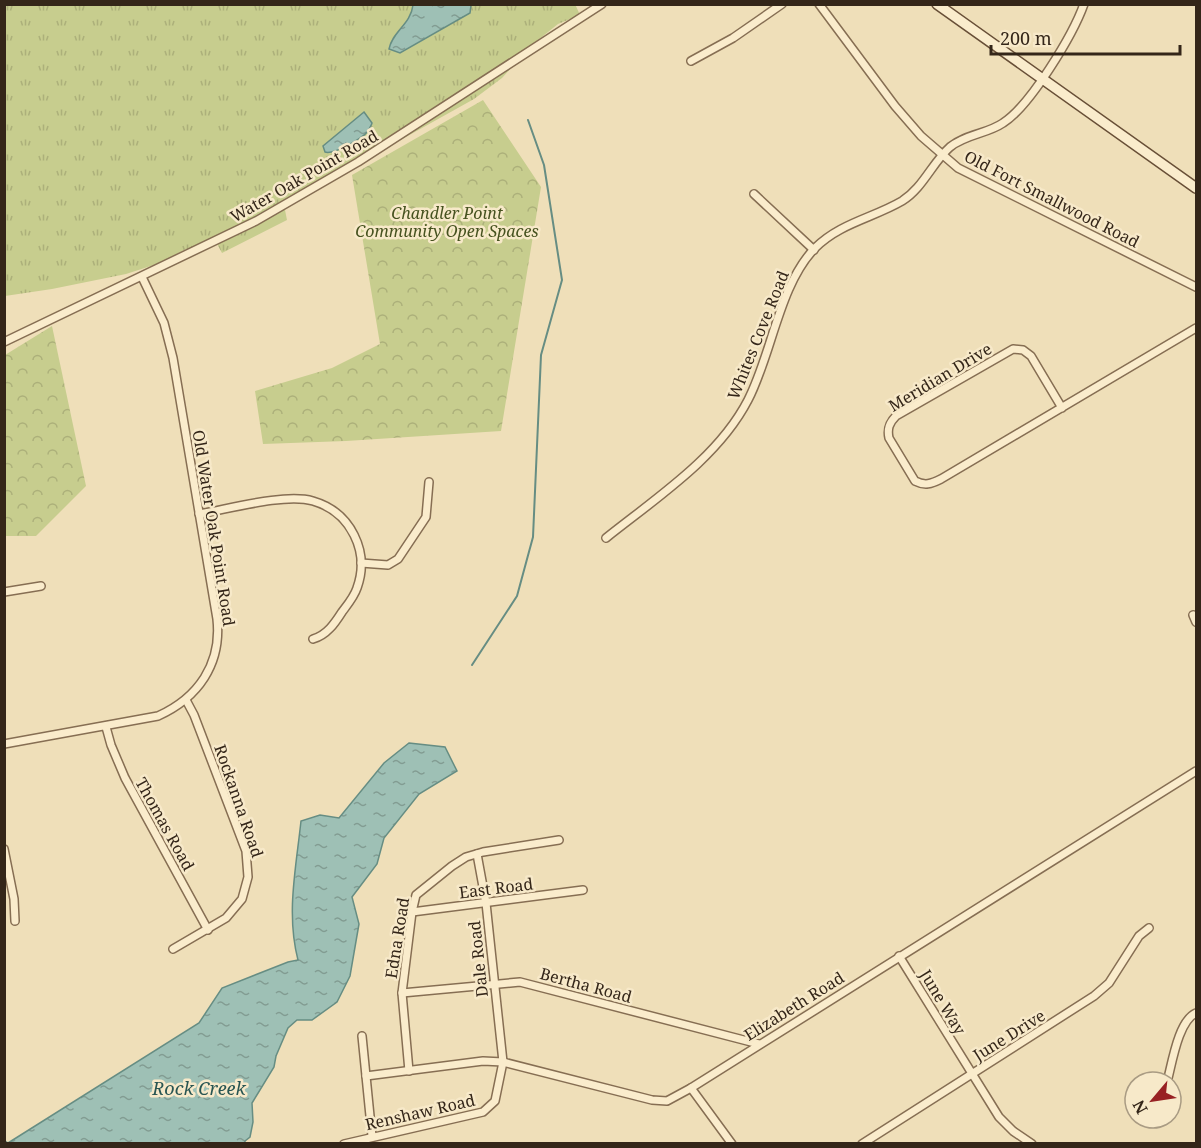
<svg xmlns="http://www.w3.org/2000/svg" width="1201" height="1148" font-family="'Noto Serif',serif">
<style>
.grass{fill:url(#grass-tufts)}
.forest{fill:url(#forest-crowns)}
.water{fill:url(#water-ripples);stroke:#668d83;stroke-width:1.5}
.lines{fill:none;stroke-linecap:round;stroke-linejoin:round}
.stream{stroke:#668d83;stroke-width:2}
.street-casing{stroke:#866e53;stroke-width:10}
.secondary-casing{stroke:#684f37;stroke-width:12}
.street{stroke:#faeccc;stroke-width:7}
.secondary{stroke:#faeccc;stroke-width:9}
.labels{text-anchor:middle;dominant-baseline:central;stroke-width:5;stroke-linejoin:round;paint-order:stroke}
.street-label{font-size:16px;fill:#342619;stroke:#f7e9c9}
.park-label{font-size:16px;font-style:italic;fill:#46521f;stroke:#f7e9c9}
.water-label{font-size:18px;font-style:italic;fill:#285552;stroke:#f7e9c9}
</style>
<defs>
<pattern id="grass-tufts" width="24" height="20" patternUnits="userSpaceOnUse" patternTransform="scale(1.5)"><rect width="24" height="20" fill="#c7cd8e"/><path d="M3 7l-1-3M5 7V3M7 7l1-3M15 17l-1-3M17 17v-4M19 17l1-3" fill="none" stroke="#acb07a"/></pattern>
<pattern id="forest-crowns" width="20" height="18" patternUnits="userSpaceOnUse" patternTransform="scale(1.5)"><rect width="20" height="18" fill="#c7cd8e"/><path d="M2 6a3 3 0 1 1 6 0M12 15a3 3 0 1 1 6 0" fill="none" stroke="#acb07a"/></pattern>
<pattern id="water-ripples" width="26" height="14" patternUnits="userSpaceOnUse" patternTransform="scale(1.5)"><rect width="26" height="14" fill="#9ec0b5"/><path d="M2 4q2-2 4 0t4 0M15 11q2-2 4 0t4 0" fill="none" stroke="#829c92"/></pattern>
</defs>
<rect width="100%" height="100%" fill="#efdfb9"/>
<path class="grass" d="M575 4 580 15 558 24 533 44 502 78 474 99 284 205 287 220 222 253 216 242 188 254 186 249 157 264 126 274 52 289 5 296 4 5Z"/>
<g class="forest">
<path d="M483 100 541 187 501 431 346 441 263 444 255 391 332 368 380 344 352 175Z"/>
<path d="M52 326 86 486 36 536H5V355Z"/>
</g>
<g class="water">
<path d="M413 5V4L471 5 470 13 400 53 389 49C392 32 411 24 413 5Z"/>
<path d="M364 112 372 123C372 124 368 131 368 131 362 139 333 155 325 152L323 146Z"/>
<path d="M409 743 445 747 457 771 419 794 384 838 377 864 352 897 359 924 350 976 337 1002 312 1020H297L288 1028 276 1056 274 1067 252 1103 253 1122 250 1137 245 1141V1143H5V1141L8 1143 199 1023 222 988 288 962 298 960C286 914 296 868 301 821L320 815 339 818 384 763Z"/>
</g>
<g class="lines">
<path class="stream" d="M472 665 517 596 533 537 541 355 562 280 544 165 528 120"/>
<defs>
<g id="street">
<path d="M819 4 895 106 921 136 958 168 1196 287"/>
<path d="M691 61 733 38 782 4"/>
<path d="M754 194 814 250"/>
<path d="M4 342 256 221 358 162 602 4"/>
<path d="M1062 408 1031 356 1023 350 1013 349 896 416C889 423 887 429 889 438L915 481C925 486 931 484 941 479L1196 328"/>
<path d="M199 514C229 509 285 493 313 501 351 512 370 552 357 588 354 597 348 604 342 612 335 623 327 635 313 639"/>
<path d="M606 538C656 498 718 458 748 400 772 354 779 285 815 248 840 223 873 218 902 201 923 188 932 163 950 147 966 134 987 134 1003 123 1030 106 1073 35 1084 4"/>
<path d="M361 563 388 565 398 559 426 517 429 482"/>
<path d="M4 592 41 586"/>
<path d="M1193 615 1196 622"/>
<path d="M106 727 111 745 125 778 208 930"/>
<path d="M4 744 158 716C198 698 222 664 217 619L173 358 164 323 142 277"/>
<path d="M4 849 14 899 15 921"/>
<path d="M412 912 583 890"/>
<path d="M173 949 226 918 242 899 248 877 246 851 194 715 186 700"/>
<path d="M899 956 999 1117 1013 1131 1032 1144"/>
<path d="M402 993 520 982 759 1044"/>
<path d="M362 1036 372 1136"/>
<path d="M409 1071 402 993 412 912 416 895 452 866 466 857 483 852 559 840"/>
<path d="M366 1076 483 1061 503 1062 652 1100 667 1101 691 1088 1196 771"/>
<path d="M1167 1082C1172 1064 1178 1021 1196 1013"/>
<path d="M691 1088 732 1144"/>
<path d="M344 1144 483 1112 495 1101 503 1062 486 903 477 854"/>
<path d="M862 1144 1094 996 1109 983 1139 936 1149 928"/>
</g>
<path id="secondary" d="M937 4 1196 188"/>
</defs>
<use href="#street" class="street-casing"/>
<use href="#secondary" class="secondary-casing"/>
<use href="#street" class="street"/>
<use href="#secondary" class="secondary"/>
</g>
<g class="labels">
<g class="street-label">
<text transform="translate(304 176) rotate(-30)">Water Oak Point Road</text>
<text transform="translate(1052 199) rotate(27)">Old Fort Smallwood Road</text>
<text transform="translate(758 335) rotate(-68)">Whites Cove Road</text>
<text transform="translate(940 377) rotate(-31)">Meridian Drive</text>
<text transform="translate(214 528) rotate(81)">Old Water Oak Point Road</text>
<text transform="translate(239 801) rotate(71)">Rockanna Road</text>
<text transform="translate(165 824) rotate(61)">Thomas Road</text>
<text transform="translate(496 888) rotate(-7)">East Road</text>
<text transform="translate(397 938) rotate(-81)">Edna Road</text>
<text transform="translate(478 959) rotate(-96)">Dale Road</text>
<text transform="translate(586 985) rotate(15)">Bertha Road</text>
<text transform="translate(943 1002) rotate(59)">June Way</text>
<text transform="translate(794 1006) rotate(-32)">Elizabeth Road</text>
<text transform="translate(1009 1035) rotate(-32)">June Drive</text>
<text transform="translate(420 1112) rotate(-13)">Renshaw Road</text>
</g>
<g class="park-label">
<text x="447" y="213">Chandler Point<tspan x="447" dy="18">Community Open Spaces</tspan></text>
</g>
<g class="water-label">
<text x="199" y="1088">Rock Creek</text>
</g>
</g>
<rect width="1201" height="1148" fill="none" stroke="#342619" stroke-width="12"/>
<g transform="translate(1153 1100) rotate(241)"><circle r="28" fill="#f7e9c9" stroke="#a99b83" stroke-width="1.5"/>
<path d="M0-4.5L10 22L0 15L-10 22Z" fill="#982123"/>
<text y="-9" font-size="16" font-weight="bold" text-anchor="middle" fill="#342619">N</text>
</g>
<path d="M991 45v9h189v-9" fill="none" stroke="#342619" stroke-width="3"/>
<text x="1000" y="45" font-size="18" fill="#342619" stroke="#f7e9c9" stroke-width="4.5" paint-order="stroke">200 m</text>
</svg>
